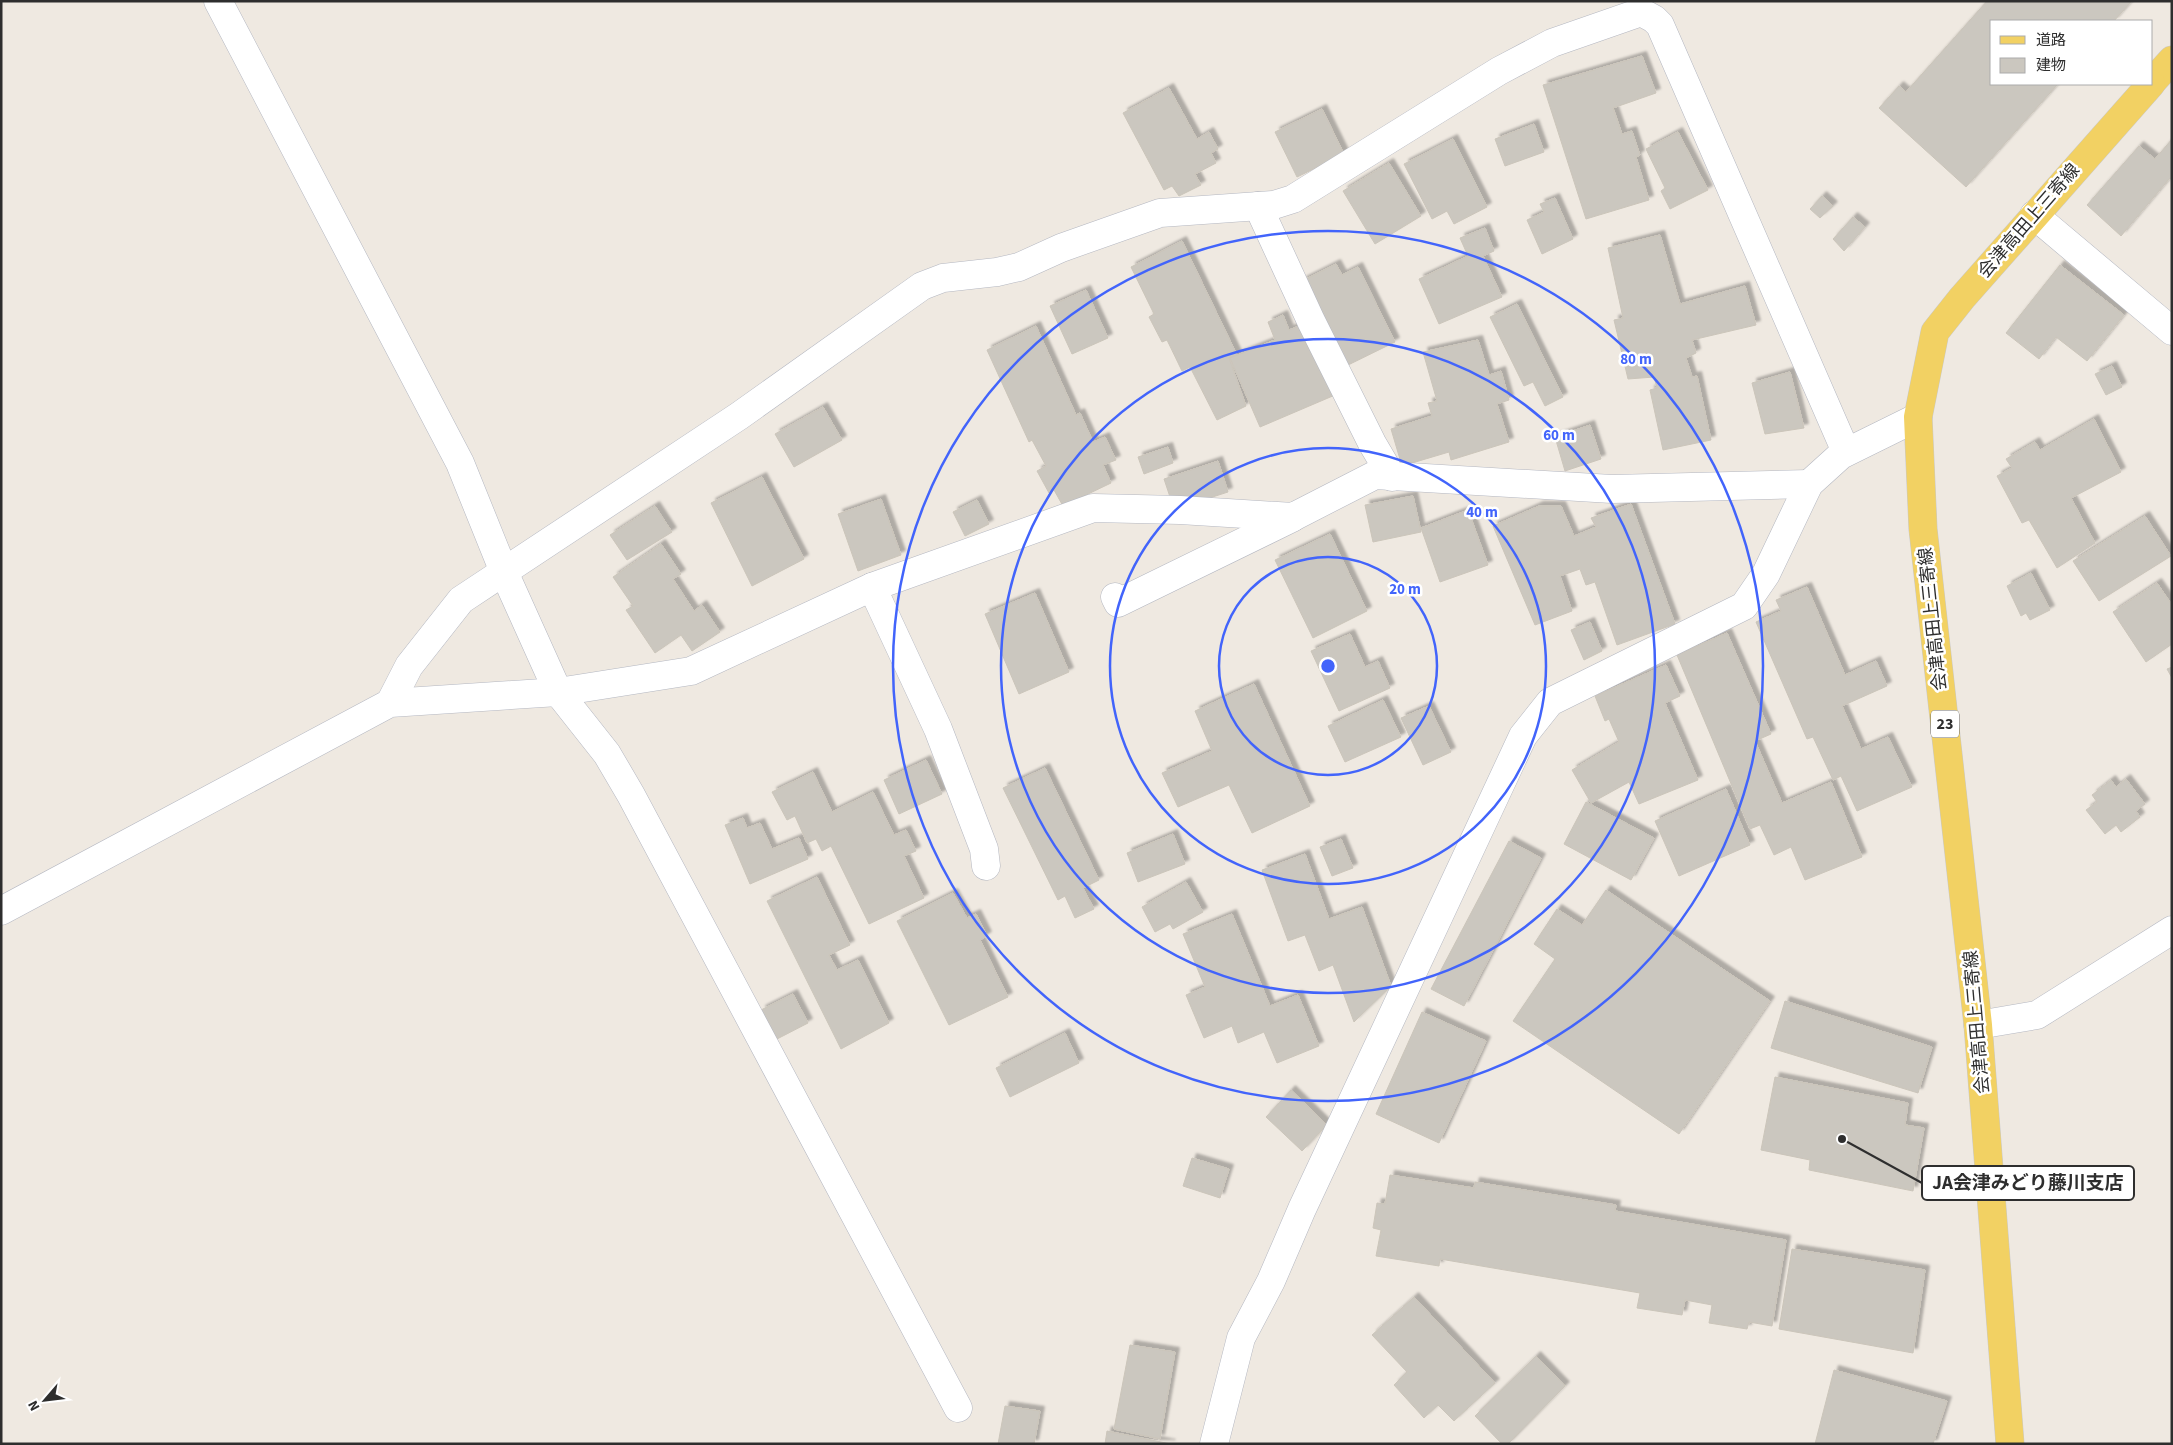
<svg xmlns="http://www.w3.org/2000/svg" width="2173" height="1445" font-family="'Source Sans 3','Noto Sans JP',sans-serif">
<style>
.building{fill:#cbc7bf;stroke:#cbc5ba;filter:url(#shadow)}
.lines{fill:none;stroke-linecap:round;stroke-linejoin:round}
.street-casing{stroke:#b4b7c1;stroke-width:29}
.primary-casing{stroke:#c9c9c9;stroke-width:29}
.street{stroke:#fff;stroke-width:28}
.primary{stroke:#f2d163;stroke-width:28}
.ring{fill:none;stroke:#4264fb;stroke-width:2.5}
.labels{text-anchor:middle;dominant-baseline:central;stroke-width:5;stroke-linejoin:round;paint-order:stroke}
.shield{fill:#fff;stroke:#6d6d6d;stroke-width:1}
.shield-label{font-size:16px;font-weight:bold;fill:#2e2e2e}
.street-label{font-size:18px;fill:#2e2e2e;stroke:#fff}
.centre{fill:#4264fb;stroke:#fff;stroke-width:2.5}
.ring-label{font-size:15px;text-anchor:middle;font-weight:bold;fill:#4264fb;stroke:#fff;stroke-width:5;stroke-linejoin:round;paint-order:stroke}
.leader{fill:none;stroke:#2e2e2e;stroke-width:2}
.callout-dot{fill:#2e2e2e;stroke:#fff;stroke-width:2}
.callout{fill:#fff;stroke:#2e2e2e;stroke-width:2}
.callout-label{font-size:19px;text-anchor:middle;font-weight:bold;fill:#2e2e2e}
</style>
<defs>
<filter id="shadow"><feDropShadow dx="4.5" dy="-4.5" stdDeviation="1" flood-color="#0004"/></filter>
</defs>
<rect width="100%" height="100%" fill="#efe9e1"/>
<g class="building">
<path d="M1987 1H2132L2114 21H1992V84H2058L1966 187 1879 108 1899 86 1906 92Z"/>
<path d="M1642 56 1656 93 1613 108 1622 134 1632 131 1640 155 1636 157 1649 200 1586 219 1543 85Z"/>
<path d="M1169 88 1197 139 1209 132 1218 149 1211 153 1216 163 1195 174 1201 185 1179 196 1172 186 1164 190 1123 113Z"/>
<path d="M1322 109 1344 154 1297 177 1275 132Z"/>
<path d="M1534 124 1544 152 1505 166 1495 139Z"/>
<path d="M1678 132 1708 190 1670 209 1661 191 1665 188 1646 149Z"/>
<path d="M1453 139 1487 207 1454 224 1447 211 1432 219 1404 164Z"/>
<path d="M2172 139V180L2170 178 2121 236 2087 205 2139 146 2155 159Z"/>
<path d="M1389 163 1421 216 1375 244 1343 191Z"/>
<path d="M1822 196 1833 206 1820 218 1810 209Z"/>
<path d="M1555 198 1573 239 1542 254 1527 220 1544 212 1540 204Z"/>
<path d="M1853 217 1865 227 1844 251 1833 239Z"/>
<path d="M1485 228 1494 251 1483 256 1502 297 1439 324 1419 279 1468 256 1460 238Z"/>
<path d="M1660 235 1680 304 1745 286 1756 325 1692 340 1696 353 1686 358 1692 377 1697 376 1711 440 1663 450 1650 390 1657 388 1654 377 1628 379 1614 320 1623 318 1608 248Z"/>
<path d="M1182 241 1237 355 1229 358 1246 406 1217 420 1190 367 1182 371 1167 340 1162 342 1149 317 1154 314 1131 267Z"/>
<path d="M1336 264 1342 275 1358 267 1395 342 1344 367 1302 281Z"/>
<path d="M2060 265 2124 315 2087 361 2056 337 2039 359 2006 333Z"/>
<path d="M1086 290 1108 338 1072 354 1050 306Z"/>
<path d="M1517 304 1563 397 1545 406 1533 382 1524 386 1490 317Z"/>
<path d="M1283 315 1289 330 1304 324 1335 395 1260 427 1230 358 1275 340 1268 322Z"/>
<path d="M1036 326 1076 415 1080 413 1093 442 1105 437 1116 460 1103 465 1111 483 1063 506 1054 490 1049 493 1037 471 1046 466 1032 440 1029 442 987 350Z"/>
<path d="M1478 340 1489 375 1501 371 1509 400 1497 404 1509 442 1451 460 1449 452 1402 466 1391 429 1432 416 1428 403 1437 401 1423 352Z"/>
<path d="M2112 366 2122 387 2106 395 2095 374Z"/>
<path d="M1790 372 1804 428 1765 434 1752 383Z"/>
<path d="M823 407 842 440 794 467 775 434Z"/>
<path d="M2094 419 2121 472 2071 498 2095 543 2057 568 2029 520 2022 523 1997 476 2012 468 2006 459 2035 442 2040 450Z"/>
<path d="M1590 425 1601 459 1565 471 1555 437Z"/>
<path d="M1168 447 1173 463 1144 474 1138 457Z"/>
<path d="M1218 461 1228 492 1197 502 1172 503 1164 479Z"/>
<path d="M762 477 804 559 752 586 711 503Z"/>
<path d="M1413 496 1421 532 1373 542 1365 505Z"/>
<path d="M881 499 901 555 858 571 838 514Z"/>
<path d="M977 500 989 524 965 536 953 512Z"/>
<path d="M1631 504 1675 624 1617 645 1595 582 1586 585 1580 569 1560 576 1572 611 1535 625 1493 526 1539 506H1561L1574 536 1596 527 1591 518Z"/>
<path d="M655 506 672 532 627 560 610 535Z"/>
<path d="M1468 510 1488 565 1440 582 1421 528Z"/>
<path d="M2145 516 2171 556 2099 601 2073 561Z"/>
<path d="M1330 534 1367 611 1313 638 1275 560Z"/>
<path d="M661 544 681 574 673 579 694 611 702 605 720 632 692 651 681 635 655 653 626 610 633 606 613 577Z"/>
<path d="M2031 573 2050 610 2030 620 2026 613 2021 616 2007 586Z"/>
<path d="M2157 583 2172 605V644L2146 662 2113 612Z"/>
<path d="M1807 587 1845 675 1876 661 1887 686 1842 706 1861 749 1888 737 1912 787 1857 811 1841 776 1833 780 1813 737 1807 739 1756 622 1781 611 1776 600Z"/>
<path d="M1035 593 1069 672 1019 694 985 614Z"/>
<path d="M1590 622 1602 651 1584 660 1571 630Z"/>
<path d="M1727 633 1771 734 1755 741 1782 803 1831 782 1862 857 1805 880 1791 847 1774 855 1760 825 1750 829 1677 655Z"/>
<path d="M1350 634 1365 667 1378 661 1390 688 1339 711 1311 651Z"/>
<path d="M1666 665 1680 696 1665 703 1698 780 1639 804 1629 782 1591 803 1572 770 1619 742 1609 719 1605 721 1595 696Z"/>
<path d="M2172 667V678L2167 669Z"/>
<path d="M1254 684 1310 806 1252 833 1229 785 1178 807 1162 773 1212 751 1195 711Z"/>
<path d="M1383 700 1401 737 1345 762 1328 726Z"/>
<path d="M1429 706 1451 752 1423 765 1401 718Z"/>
<path d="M926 760 942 794 899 814 884 780Z"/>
<path d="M1045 768 1099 880 1083 888 1094 909 1075 918 1065 896 1058 900 1003 788Z"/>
<path d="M813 772 832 812 873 792 894 835 906 830 916 851 904 856 924 898 869 924 831 846 822 851 816 839 807 843 795 816 787 820 772 792Z"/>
<path d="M2126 779 2145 804 2136 811 2140 817 2121 832 2116 825 2105 834 2086 810 2097 802 2092 795 2111 780 2116 787Z"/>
<path d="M1726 789 1750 845 1679 876 1655 821Z"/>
<path d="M1586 802 1654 838 1631 880 1564 844Z"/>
<path d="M743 818 747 828 760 823 772 849 799 838 808 859 750 884 725 825Z"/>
<path d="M1173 834 1185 864 1138 882 1127 853Z"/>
<path d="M1341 839 1353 868 1332 876 1320 847Z"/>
<path d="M1509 841 1541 858 1464 1006 1431 989Z"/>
<path d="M1305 854 1329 919 1362 907 1391 986 1354 1022 1333 965 1319 971 1305 935 1288 941 1262 870Z"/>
<path d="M817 877 850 945 829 955 837 970 858 960 889 1023 841 1049 767 901Z"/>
<path d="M1186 882 1203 912 1173 929 1170 924 1155 932 1142 907Z"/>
<path d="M1606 890 1770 1001 1679 1134 1513 1021 1555 959 1534 944 1557 909 1582 925Z"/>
<path d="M953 893 967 918 976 914 987 936 980 940 1008 997 949 1025 897 921Z"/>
<path d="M1232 914 1270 1006 1298 995 1319 1046 1277 1063 1264 1032 1238 1043 1232 1026 1204 1038 1186 995 1205 987 1183 934Z"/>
<path d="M793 994 808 1023 777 1039 761 1010Z"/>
<path d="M1785 1001 1932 1047 1918 1093 1771 1048Z"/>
<path d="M1422 1012 1486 1041 1439 1143 1376 1114Z"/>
<path d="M1065 1033 1079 1063 1010 1097 996 1068Z"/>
<path d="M1775 1077 1908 1103 1905 1125 1924 1128 1913 1191 1809 1170 1810 1160 1761 1150Z"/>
<path d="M1291 1090 1327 1125 1302 1151 1266 1117Z"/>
<path d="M1192 1158 1229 1169 1220 1198 1183 1186Z"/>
<path d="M1390 1175 1474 1188 1475 1182 1616 1205 1615 1211 1786 1240 1772 1326 1749 1322 1747 1329 1709 1323 1712 1305 1685 1300 1682 1315 1637 1308 1640 1293 1440 1259 1439 1266 1376 1256 1381 1230 1373 1228 1377 1203 1385 1204Z"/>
<path d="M1792 1249 1925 1270 1913 1353 1779 1329Z"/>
<path d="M1414 1297 1495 1383 1454 1421 1438 1405 1424 1418 1394 1385 1407 1372 1372 1335Z"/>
<path d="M1130 1345 1175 1352 1160 1439 1114 1429Z"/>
<path d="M1536 1356 1565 1386 1508 1444H1502L1475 1416Z"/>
<path d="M1834 1370 1947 1401 1933 1444H1815Z"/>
<path d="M1005 1406 1040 1411 1034 1444H998Z"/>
<path d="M1107 1431 1171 1444H1105Z"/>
</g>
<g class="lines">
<defs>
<g id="street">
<path d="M218 1 460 463 504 572 558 692 607 754 631 795 958 1408"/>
<path d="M1258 206 1311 321 1372 443 1392 477"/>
<path d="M2034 215 2172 331"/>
<path d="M872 587 938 729 984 849 986 866"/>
<path d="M1115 597 1118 603 1292 518"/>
<path d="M390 703 409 666 461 600 739 416 922 286 943 278 997 272 1019 267 1061 248 1160 213 1274 205 1293 199 1499 71 1552 43 1641 12 1654 19 1660 25 1846 452"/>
<path d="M1 911 390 703 558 692 691 671 872 587 1093 508 1180 510 1293 517 1375 475 1612 489 1809 484"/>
<path d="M1978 1025 2037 1015 2172 930"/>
<path d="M1214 1444 1241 1338 1271 1281 1302 1209 1523 736 1550 702 1744 606 1766 574 1809 484 1841 455 1918 417"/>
</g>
<g id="primary">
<path d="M2152 82 2172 60"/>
<path d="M2010 1444 1978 1025 1923 529 1918 417 1935 332 1962 298 2151 84"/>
</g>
</defs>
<use href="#street" class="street-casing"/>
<use href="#primary" class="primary-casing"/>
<use href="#street" class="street"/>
<use href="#primary" class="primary"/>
</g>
<g class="ring">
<circle cx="1328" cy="666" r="109"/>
<circle cx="1328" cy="666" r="218"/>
<circle cx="1328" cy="666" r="327"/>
<circle cx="1328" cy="666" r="435"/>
</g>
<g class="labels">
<rect class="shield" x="1931" y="710.5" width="28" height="27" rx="4"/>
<g class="shield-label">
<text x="1945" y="724">23</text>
</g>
<g class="street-label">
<text transform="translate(2029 221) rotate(-49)">会津高田上三寄線</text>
<text transform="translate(1933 619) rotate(-96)">会津高田上三寄線</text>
<text transform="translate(1977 1022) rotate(-95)">会津高田上三寄線</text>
</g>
</g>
<circle cx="1328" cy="666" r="8" class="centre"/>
<g class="ring-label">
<text x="1636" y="364">80 m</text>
<text x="1559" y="440">60 m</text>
<text x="1482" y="517">40 m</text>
<text x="1405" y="594">20 m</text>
</g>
<path class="leader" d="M1842 1139L1922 1183"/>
<circle class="callout-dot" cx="1842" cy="1139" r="5"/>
<rect class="callout" x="1922" y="1166" width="212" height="34" rx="5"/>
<g class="callout-label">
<text x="2028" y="1189">JA会津みどり藤川支店</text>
</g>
<rect width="2173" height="1445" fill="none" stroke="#2e2e2e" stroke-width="5"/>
<rect x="1990" y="20" width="162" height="65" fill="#ffffff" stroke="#ababab"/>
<rect x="2000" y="36" width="25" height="8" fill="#f2d163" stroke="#ababab"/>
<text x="2036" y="45" font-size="15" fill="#2e2e2e">道路</text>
<rect x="2000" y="58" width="25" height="15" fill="#cbc7bf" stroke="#ababab"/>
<text x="2036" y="70" font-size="15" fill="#2e2e2e">建物</text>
<g transform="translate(45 1400) rotate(242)" stroke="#ffffff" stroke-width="4" paint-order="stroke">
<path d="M0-4L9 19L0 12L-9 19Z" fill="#2e2e2e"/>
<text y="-8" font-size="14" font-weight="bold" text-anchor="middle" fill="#2e2e2e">N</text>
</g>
</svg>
